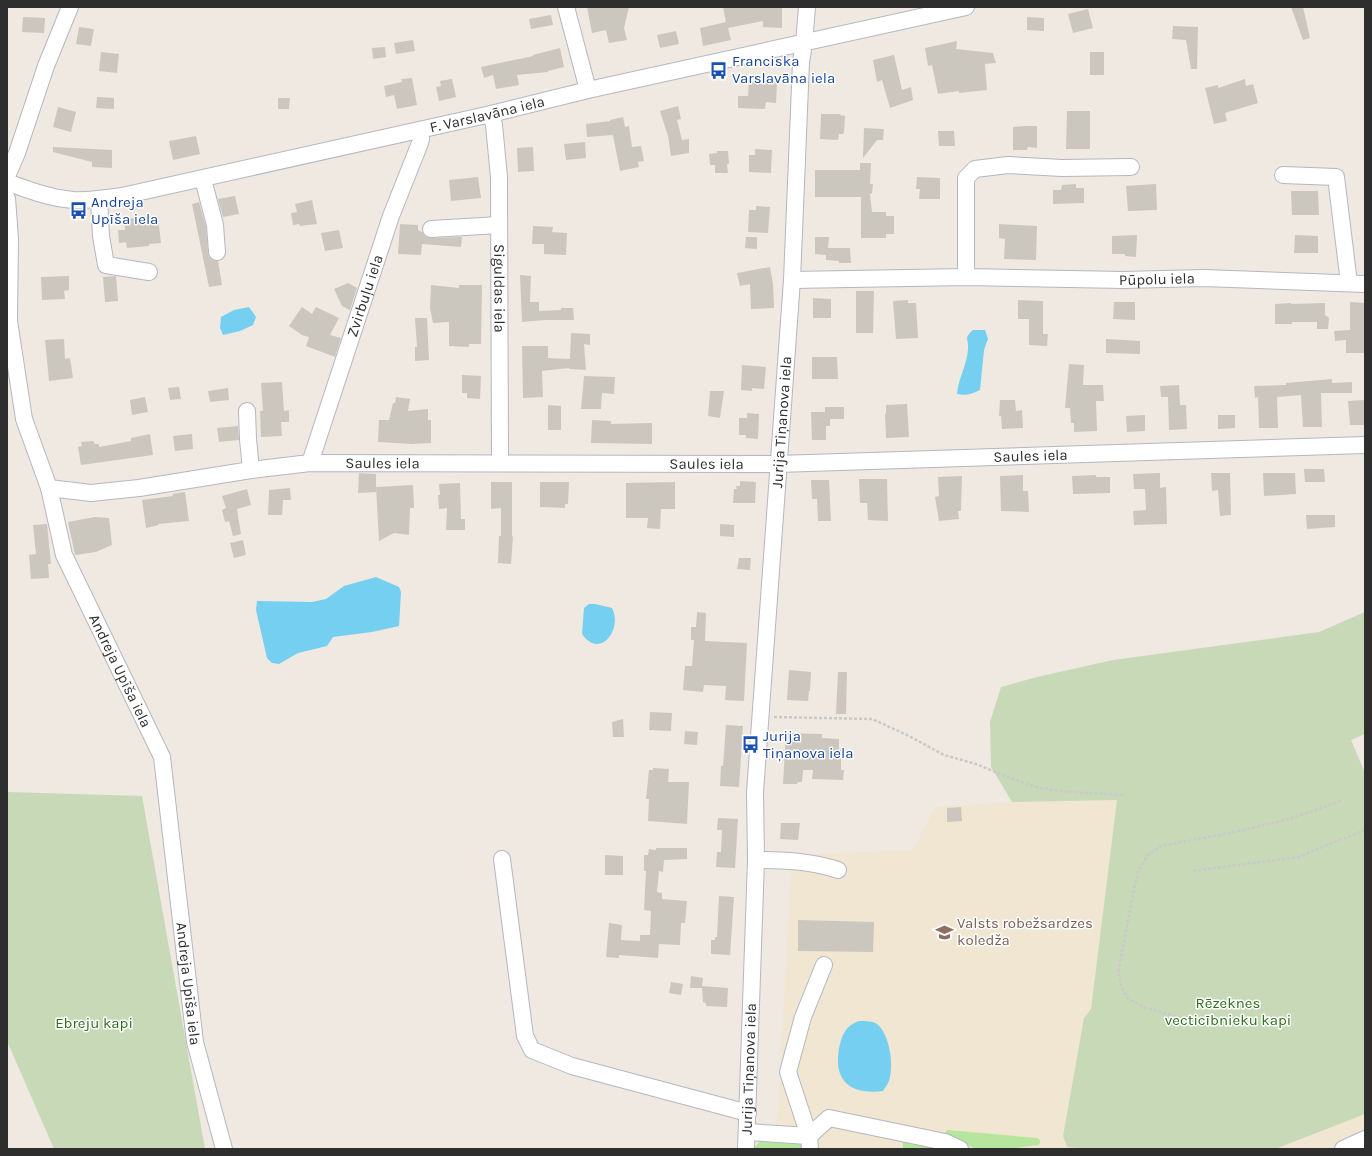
<svg xmlns="http://www.w3.org/2000/svg" width="1372" height="1156" font-family="Karla,sans-serif">
<style>
.education{fill:#f0e6d1}
.green{fill:#b6e59e}
.cemetery{fill:#c8d9b8}
.water{fill:#75cff0}
.building{fill:#cbc7bf}
.lines{fill:none;stroke-linecap:round;stroke-linejoin:round}
.minor-casing{stroke:#b4b7c1;stroke-width:18}
.path{stroke:#c9c9c9;stroke-width:2.5;stroke-dasharray:3 2;stroke-linecap:butt}
.minor{stroke:#fff;stroke-width:16}
.labels{text-anchor:middle;dominant-baseline:central;stroke-width:3;stroke-linejoin:round;paint-order:stroke}
.transit-label{font-size:15px;fill:#164399;stroke:#fff;text-anchor:start}
.street-label{font-size:15px;fill:#2e2e2e;stroke:#fff}
.education-label{font-size:15px;fill:#785e54;stroke:#fff;text-anchor:start}
.park-label{font-size:15px;fill:#2c6e1b;stroke:#fff}
</style>
<rect width="100%" height="100%" fill="#efe9e1"/>
<g class="education">
<path d="M1117 800 1091 1009 1084 1018 1063 1136 1067 1147 1091 1149H776L792 855 913 850 935 807 1012 802Z"/>
<path d="M1365 1114V1149H1275L1285 1144Z"/>
</g>
<g class="green">
<path d="M947 1130 1037 1138 1040 1140V1143L1038 1145 1009 1149H976L946 1136 945 1133Z"/>
<path d="M761 1140 801 1143 804 1149H753Z"/>
<path d="M903 1141 943 1149H903Z"/>
</g>
<g class="cemetery">
<path d="M1365 612V734L1351 740 1365 773V1114L1275 1149H1091L1067 1147 1063 1136 1084 1018 1091 1009 1117 800 1012 802 991 767 990 722 1001 687 1037 677 1113 660 1319 632Z"/>
<path d="M7 792 142 796 205 1149H54L7 1041Z"/>
</g>
<g class="water">
<path d="M249 307 256 317 253 325 240 331 223 335 220 328 221 317 234 310Z"/>
<path d="M973 330H985L988 339 984 350 980 390C972 394 966 396 957 394 958 379 967 365 968 349 969 338 963 339 973 330Z"/>
<path d="M376 577 399 587 401 592 399 626 372 632 333 637 327 646 298 653 279 664 272 663 267 658 256 610 257 601 312 602 326 599 344 586Z"/>
<path d="M589 604H595L612 608C623 629 600 660 582 634L584 608Z"/>
<path d="M859 1021C866 1021 872 1021 877 1024 890 1034 895 1069 888 1083 887 1086 884 1088 883 1091 852 1095 833 1082 839 1049 842 1035 845 1026 859 1021Z"/>
</g>
<g class="building">
<path d="M587 7H629L624 28 627 40 609 43 606 30 592 33Z"/>
<path d="M723 7H782V28L763 27V21L728 28 731 40 703 46 700 28 726 22Z"/>
<path d="M1291 7H1303L1310 38 1303 40Z"/>
<path d="M1088 9 1093 28 1073 33 1068 14Z"/>
<path d="M551 15 553 25 531 29 529 19Z"/>
<path d="M23 17 45 18 44 33 22 32Z"/>
<path d="M1027 17 1044 18V31L1027 30Z"/>
<path d="M1173 26 1198 27 1197 69H1191L1186 40 1172 39Z"/>
<path d="M79 27 94 29 91 46 76 44Z"/>
<path d="M676 31 679 44 660 48 657 35Z"/>
<path d="M413 40 415 51 396 54 394 43Z"/>
<path d="M957 41 956 49 993 53 996 63 985 64 987 90 959 93V91L938 94 932 65 928 66 925 48Z"/>
<path d="M385 47 386 57 373 59 372 48Z"/>
<path d="M560 48 564 67 548 71V72L517 75 519 85 496 89 493 75 484 78 481 67 533 56V55Z"/>
<path d="M101 52 119 54 117 73 99 71Z"/>
<rect x="1090" y="52" width="14" height="23"/>
<path d="M894 55 902 90 911 87 913 100 890 108 882 80 877 82 873 60Z"/>
<path d="M412 78 417 105 397 109 394 95 386 97 384 86 402 82 401 79Z"/>
<path d="M452 79 456 97 439 101 436 87 441 86 440 81Z"/>
<path d="M1245 79 1246 86 1253 84 1258 103 1225 113 1227 121 1214 124 1205 88 1218 85V88Z"/>
<path d="M749 81 777 83 776 103 766 102 765 109H763L738 108V96H748Z"/>
<path d="M97 97 114 98V109L96 108Z"/>
<path d="M278 98H290L289 109H278Z"/>
<path d="M678 106 681 119 677 120 682 140 689 139V153L671 156 668 136 660 111Z"/>
<path d="M58 107 76 112 71 132 53 127Z"/>
<path d="M1067 111H1090V149H1066Z"/>
<path d="M821 114H840V115L845 116 844 132 843 134H839L838 140 820 139Z"/>
<path d="M623 117 625 127 629 126 632 147 641 146 644 161 638 162 639 167 620 171 613 135 587 137 586 124 610 121V120Z"/>
<path d="M1025 126H1037V148L1028 147 1027 150H1013V127Z"/>
<path d="M864 128 884 129 883 140H877L863 158Z"/>
<path d="M938 131H954L955 146H939Z"/>
<path d="M196 136 200 154 173 160 169 141Z"/>
<path d="M585 142 586 158 566 160 564 144Z"/>
<path d="M53 147 112 150V168L92 167V162L53 152Z"/>
<path d="M533 147 534 171 518 172 517 148Z"/>
<path d="M755 149 772 150 771 173 749 172V155H755Z"/>
<path d="M717 151H728L729 164H727L728 173H715V165H710L709 154 717 153Z"/>
<path d="M860 163H871L870 184H873L872 193 870 194 872 212H886V216H894V234H886V238H861V197H815V170H860Z"/>
<path d="M478 177 481 198 451 201 449 180Z"/>
<path d="M917 177 940 178V199H919L920 189H916Z"/>
<path d="M1076 184V188H1084V203L1053 204V190H1061L1062 185Z"/>
<path d="M1156 184 1157 210 1128 211 1126 186Z"/>
<path d="M1291 191H1318L1319 215H1292Z"/>
<path d="M235 196 239 214 223 217 218 199Z"/>
<path d="M312 200 317 224 300 226 299 224 293 225 291 213 297 212 295 204Z"/>
<path d="M199 202 206 227 208 253 209 257 213 260 218 261 222 285 209 287 192 204Z"/>
<path d="M756 206 770 207 768 233 748 232 749 210H756Z"/>
<path d="M158 216 161 243 149 244V246L127 248 126 242 119 243 118 230H125L124 219Z"/>
<path d="M400 224 418 225V230L422 232 426 237 431 238 462 237 461 247 422 244 421 255 398 254Z"/>
<path d="M999 224 1037 226 1036 260 1004 259 1005 239 999 238Z"/>
<path d="M533 226 553 227 552 232 567 233 566 255 544 254V244H532Z"/>
<path d="M339 230 343 248 325 251 321 233Z"/>
<path d="M1137 235 1136 257 1125 256V254H1112V236Z"/>
<path d="M1295 235 1318 236V253H1294Z"/>
<path d="M746 237H757V249L745 248Z"/>
<path d="M815 237H829L828 248H850L851 263H839V261L826 260V255L815 254Z"/>
<path d="M770 267 773 284 774 308 751 309 750 284 740 286 737 273Z"/>
<path d="M520 275 531 276 530 302H539V311L561 310V308H573L574 320H545L522 322Z"/>
<path d="M69 276V290L64 291 65 299 42 300 41 277Z"/>
<path d="M116 276 118 301 105 302 103 277Z"/>
<path d="M348 283 357 288 350 310 342 306 334 289Z"/>
<path d="M431 285 459 288V285H482L481 344H469V347L449 346V322L433 323 430 308Z"/>
<path d="M856 291H874L873 333H856Z"/>
<path d="M813 298 831 299V318H813Z"/>
<path d="M908 300V303H916L918 338 896 339 893 301Z"/>
<path d="M1018 300 1043 301V334H1048L1047 346 1029 345V319H1018Z"/>
<path d="M1114 302H1135V320L1113 319Z"/>
<path d="M1350 302 1365 303V353H1346V340L1335 341 1334 331 1350 330Z"/>
<path d="M1291 303V304L1325 303V315L1329 318 1328 329H1317V322H1292V324H1275V304Z"/>
<path d="M302 307 312 314 316 307 339 318 330 335 341 338 335 357 306 346 309 337 302 335 289 326Z"/>
<path d="M415 318H427L429 360 415 361V347H417Z"/>
<path d="M571 333 590 334V345L584 344 586 370 569 369V368L542 371 543 397 523 398 522 346H548V358L570 359Z"/>
<path d="M64 339 65 359 70 358 73 378 49 381 45 340Z"/>
<path d="M1106 339 1140 341V354L1106 353Z"/>
<path d="M812 357H837L838 379H812Z"/>
<path d="M1069 364 1084 365 1083 385H1103L1104 401H1096L1097 431 1074 432V423H1071L1070 408H1065Z"/>
<path d="M742 365 766 367 764 389 752 388V391L741 390Z"/>
<path d="M462 375 481 376 480 399 467 398V393H462Z"/>
<path d="M584 376 615 377 614 394 602 393 601 409H581Z"/>
<path d="M1332 379V383L1352 382V393H1321L1322 427H1303L1301 395 1277 397 1278 428H1259L1258 397 1255 398 1254 386 1286 385V383Z"/>
<path d="M282 382 284 411 289 410V422H281L282 436 261 437 260 411H263L261 383Z"/>
<path d="M1179 385 1180 405H1186L1187 429 1169 430 1168 397H1161L1160 386Z"/>
<path d="M179 387 181 399 170 400 168 388Z"/>
<path d="M228 388 229 400 210 402 208 391Z"/>
<path d="M710 391H724L720 418 708 416Z"/>
<path d="M145 397 148 412 132 415 130 400Z"/>
<path d="M396 397 410 399 408 411 428 409V420H431V443L412 444 378 442 379 420H389L393 403H395Z"/>
<path d="M1000 400H1015L1016 411 1022 410 1023 428 1002 429 1001 416H999Z"/>
<path d="M1365 400V425H1350L1348 401Z"/>
<path d="M907 404 909 437 886 438 885 414H886V405Z"/>
<path d="M548 405 561 406V430H548Z"/>
<path d="M825 407H844V419H830V426H826V440H812L811 412H825Z"/>
<path d="M747 413 759 414 758 439 746 438V435H739V418H747Z"/>
<path d="M1145 415V431L1127 432 1126 416Z"/>
<path d="M1218 415H1235V428L1218 429Z"/>
<path d="M592 420 611 421V424L652 423V444L591 443Z"/>
<path d="M238 426 239 440 219 442 217 428Z"/>
<path d="M150 434 153 455 81 465 78 447 82 446 81 442 93 441 95 444H99V447L131 441V438Z"/>
<path d="M192 434 193 449 175 451 173 436Z"/>
<path d="M1304 469H1324L1325 482H1305Z"/>
<path d="M359 473 376 474V492L358 493Z"/>
<path d="M1160 473V488L1166 487 1167 524 1134 525 1133 511 1146 510 1145 489H1134L1133 474Z"/>
<path d="M1211 473H1230L1231 515 1220 516 1218 490 1212 491Z"/>
<path d="M1263 473H1295L1296 494 1264 496Z"/>
<path d="M1023 475V491H1028L1029 512 1001 511 1000 476Z"/>
<path d="M1096 475V477H1110V493L1073 494 1072 476Z"/>
<path d="M962 476 961 511H958L959 519 939 521 935 497 939 496 938 477Z"/>
<path d="M859 479H887L888 521 868 520 867 503H860Z"/>
<path d="M811 480H829L831 521H818L817 499H812Z"/>
<path d="M740 481 756 482 755 503H733L734 489H737L736 486H740Z"/>
<path d="M491 482H512V536L513 537 511 564 498 563 499 536H501V508L491 509Z"/>
<path d="M540 482H569L568 504H565V508L540 507Z"/>
<path d="M675 482V509H661L660 529 647 528 648 518H626V483Z"/>
<path d="M460 483 461 519H465V530H446L447 508 439 509 438 495H440L439 484Z"/>
<path d="M413 485 414 508H410L409 535 394 533 379 541 376 487Z"/>
<path d="M290 488 291 500H283L282 515H268L269 490Z"/>
<path d="M247 489 251 505 237 509 241 534 233 536 229 521 225 522 222 510 226 508 222 496Z"/>
<path d="M185 492 189 521 158 524 159 525 146 528 142 500 173 496 172 494Z"/>
<path d="M1306 515H1335V527L1307 529Z"/>
<path d="M95 517 109 518 112 545 96 552 75 555 68 522Z"/>
<path d="M47 524 51 564H48L49 578 31 579 29 555 36 554 33 525Z"/>
<path d="M720 524 734 525V537L720 536Z"/>
<path d="M243 540 246 555 234 558 230 543Z"/>
<path d="M739 558H751L750 570 737 569Z"/>
<path d="M697 612 706 613 705 641 747 643 744 701 725 700 726 686 704 685 703 692 683 690 685 666H692L694 640H691V627H696Z"/>
<path d="M789 670 811 672 810 691H809L808 701 787 700Z"/>
<path d="M838 672H847L846 714H836Z"/>
<path d="M650 712 672 713 671 731 649 730Z"/>
<path d="M623 719 624 737H613L612 722Z"/>
<path d="M726 725 743 726 739 787 720 786 721 766H723Z"/>
<path d="M685 731 698 732 697 745 684 744Z"/>
<path d="M786 733 822 734V738L839 739V750H841V770H844L843 780 812 779 813 770H803L802 782H798L797 784H783Z"/>
<path d="M653 768 669 769 668 782H689L687 824 648 821 649 799H646L649 770H653Z"/>
<path d="M961 807 962 821 947 822V808Z"/>
<path d="M718 818 738 819 735 868 716 867 717 852H721L722 830H717Z"/>
<path d="M781 823H800L798 840 780 839Z"/>
<path d="M656 848H687V859L664 860 663 872 659 871 657 892 662 893V899L687 901 685 923H681L680 945 659 944 658 958 619 955V958L606 957 609 923 622 925 621 940 640 941V935H650L651 911 644 910 646 871H644V855H648L649 849 656 850Z"/>
<path d="M605 855 623 856V875H605Z"/>
<path d="M719 896 734 897 730 955 711 954V940H715V937H717Z"/>
<path d="M798 920 874 922 873 952 798 951Z"/>
<path d="M691 976 703 978 702 986 728 988 727 1007 706 1006V1003L703 1002 702 988H690Z"/>
<path d="M671 982 683 984 681 995 669 993Z"/>
</g>
<g class="lines">
<defs>
<g id="minor">
<path d="M566 7 588 90"/>
<path id="s1" d="M491 114 494 125 499 177 500 463"/>
<path d="M1283 175 1336 177 1349 283"/>
<path d="M7 176 17 153 46 66 70 7"/>
<path d="M203 179 215 225 217 252"/>
<path id="s2" d="M7 182C28 190 50 198 73 200 89 201 106 198 122 196L491 114 588 90 966 7"/>
<path id="s3" d="M7 198 10 239 9 321 24 419 49 488 64 555 162 757 195 1042 224 1149"/>
<path d="M99 199 101 236 106 265 149 272"/>
<path d="M431 229 499 225"/>
<path d="M966 277V178L975 169 1008 165 1062 168 1131 167"/>
<path id="s4" d="M792 280 966 277 1123 280 1204 278 1365 284"/>
<path d="M247 411 248 439 251 470"/>
<path id="s5" d="M310 463 391 216 420 143 421 139 420 130"/>
<path id="s6" d="M49 488 91 493 139 488 251 470 310 463 778 464 1365 445"/>
<path d="M502 859 525 1036 532 1050 572 1066 748 1113"/>
<path d="M756 860C785 860 810 861 838 870"/>
<path d="M824 965 803 1017 788 1072 809 1136 829 1118 945 1142 960 1149"/>
<path d="M747 1132 809 1136 810 1149"/>
<path id="s7" d="M746 1149 756 860 755 792 792 280 801 62 804 43 807 7"/>
<path d="M1343 1149 1365 1139"/>
</g>
</defs>
<use href="#minor" class="minor-casing"/>
<g class="path">
<path d="M774 717 872 719 907 735 944 755 976 764 1010 778 1039 788 1071 792 1125 795"/>
<path d="M1193 871 1298 857 1365 830"/>
<path d="M1280 1023 1242 1025 1212 1023 1175 1016 1144 1007 1129 999 1122 988 1118 973 1134 889 1138 871 1148 855 1161 846C1222 834 1285 825 1341 800"/>
</g>
<use href="#minor" class="minor"/>
</g>
<defs>
<symbol id="bus-bare" viewBox="-9 -9 18 18"><path d="M-5-6H5V4H4V6H2V4H-2V6H-4V4H-5ZM-3.5-4V0h7V-4ZM-3.5 1.2v1.5H-2V1.2ZM2 1.2v1.5H3.5V1.2Z" fill="#1a4fb4" stroke="#fff" stroke-width="2.5" paint-order="stroke"/></symbol>
<symbol id="university-bare" viewBox="-9 -9 18 18"><path d="M0-5L7-2L0 1L-7-2ZM-4 1L0 2.5L4 1V4Q0 6-4 4Z" fill="#8d6e63" stroke="#fff" stroke-width="2.5" paint-order="stroke"/></symbol>
</defs>
<g fill-rule="evenodd">
<use href="#bus-bare" x="706" y="58" width="25" height="25"/>
<use href="#bus-bare" x="66" y="198" width="25" height="25"/>
<use href="#bus-bare" x="738" y="732" width="25" height="25"/>
<use href="#university-bare" x="932" y="920" width="25" height="25"/>
</g>
<g class="labels">
<g class="transit-label">
<text x="732" y="61">Franciska<tspan x="732" dy="17">Varslavāna iela</tspan></text>
<text x="91" y="202">Andreja<tspan x="91" dy="17">Upīša iela</tspan></text>
<text x="763" y="736">Jurija<tspan x="763" dy="17">Tiņanova iela</tspan></text>
</g>
<g class="street-label">
<text stroke="none"><textPath href="#s2" startOffset="492">F. Varslavāna iela</textPath></text>
<text stroke="none"><textPath href="#s4" startOffset="365">Pūpolu iela</textPath></text>
<text stroke="none"><textPath href="#s1" startOffset="175">Siguldas iela</textPath></text>
<text stroke="none"><textPath href="#s5" startOffset="176">Zvirbuļu iela</textPath></text>
<text stroke="none"><textPath href="#s7" startOffset="728">Jurija Tiņanova iela</textPath></text>
<text stroke="none"><textPath href="#s6" startOffset="984">Saules iela</textPath></text>
<text stroke="none"><textPath href="#s6" startOffset="336">Saules iela</textPath></text>
<text stroke="none"><textPath href="#s6" startOffset="660">Saules iela</textPath></text>
<text stroke="none"><textPath href="#s3" startOffset="493">Andreja Upīša iela</textPath></text>
<text stroke="none"><textPath href="#s3" startOffset="817">Andreja Upīša iela</textPath></text>
<text stroke="none"><textPath href="#s7" startOffset="80">Jurija Tiņanova iela</textPath></text>
</g>
<g class="education-label">
<text x="957" y="923">Valsts robežsardzes<tspan x="957" dy="17">koledža</tspan></text>
</g>
<g class="park-label">
<text x="1228" y="1003">Rēzeknes<tspan x="1228" dy="17">vecticībnieku kapi</tspan></text>
<text x="94" y="1023">Ebreju kapi</text>
</g>
</g>
<rect width="1372" height="1156" fill="none" stroke="#2e2e2e" stroke-width="16"/>
</svg>
